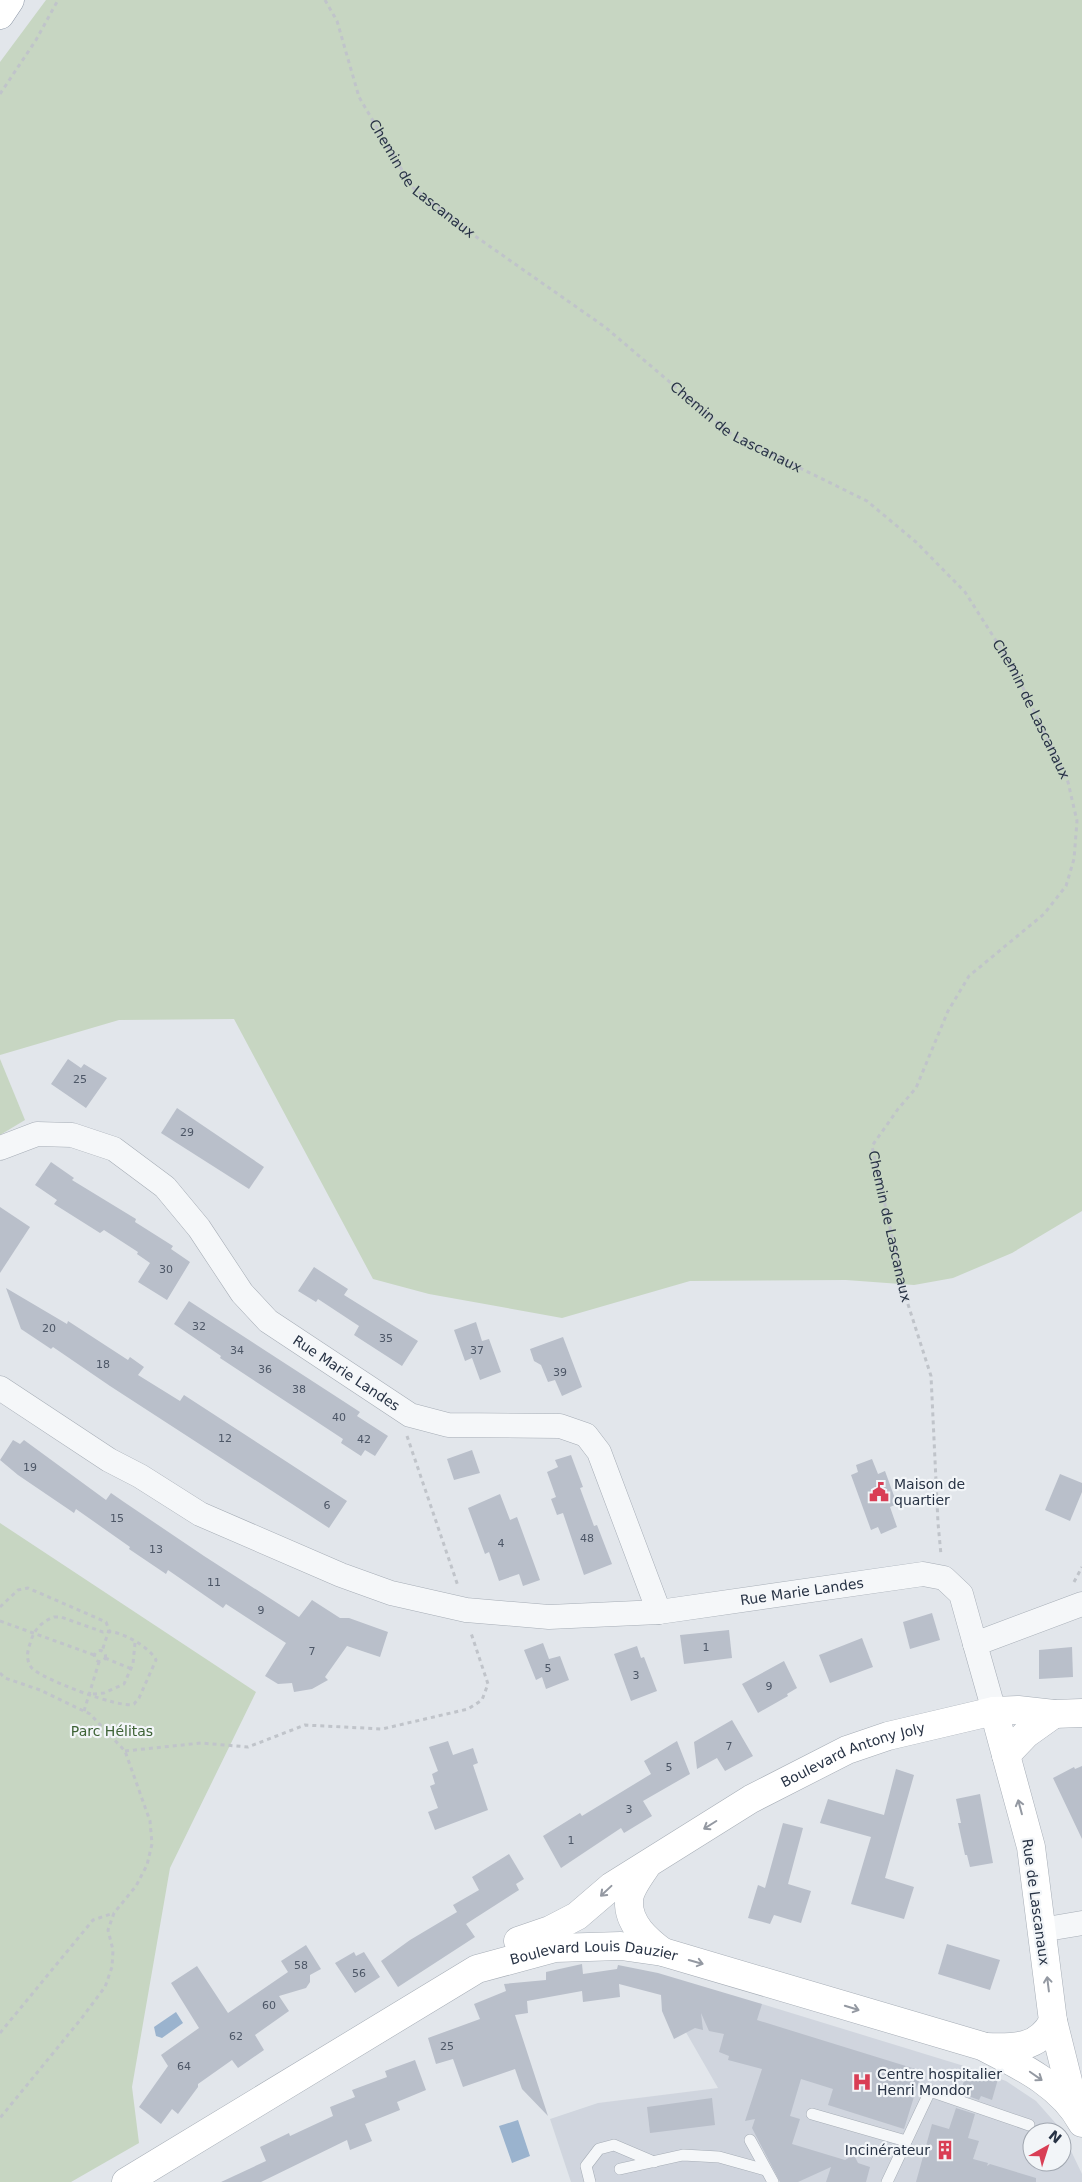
<svg xmlns="http://www.w3.org/2000/svg" width="1082" height="2182" font-family="'DejaVu Sans',sans-serif">
<style>
.built{fill:#d0d5de}
.green{fill:#c7d6c2}
.water{fill:#9ab3ce}
.building{fill:#b9bfca}
.lines{fill:none;stroke-linecap:round;stroke-linejoin:round}
.lane-casing{stroke:#a6adb6;stroke-width:12}
.street-casing{stroke:#a6adb6;stroke-width:25}
.secondary-casing{stroke:#a6adb6;stroke-width:29}
.highway-casing{stroke:#8893a3;stroke-width:29}
.path{stroke:#c0c4ca;stroke-width:3;stroke-dasharray:4 4;stroke-linecap:butt}
.lane{stroke:#f5f7f9;stroke-width:11}
.street{stroke:#f5f7f9;stroke-width:24}
.secondary{stroke:#fff;stroke-width:28}
.highway{stroke:#fff;stroke-width:28}
.oneway{stroke:#9499a2}
.labels{text-anchor:middle;dominant-baseline:central;stroke-width:4.5;stroke-linejoin:round;paint-order:stroke}
.number-label{font-size:11px;fill:#4c5666}
.street-label{font-size:14px;fill:#283345;stroke:#f2f5f8}
.poi-label{font-size:14px;fill:#283345;stroke:#f2f5f8;text-anchor:start}
.park-label{font-size:14px;fill:#3d6235;stroke:#f2f5f8}
</style>
<rect width="100%" height="100%" fill="#e2e6eb"/>
<path class="built" d="M668 2001 749 2002 762 2004 964 2066 1006 2081 1036 2101 1059 2127 1062 2132H1032V2162H1062V2132L1082 2174V2182H571L550 2119 598 2103 718 2088Z"/>
<g class="green">
<path d="M46 0H1082V1211L1012 1253 953 1278 914 1285 846 1280 690 1281 562 1318 429 1294 373 1279 234 1019 119 1020 0 1055V62Z"/>
<path d="M0 1059 25 1120 0 1135Z"/>
<path d="M0 1523 256 1692 170 1868 132 2087 139 2143 71 2182H0Z"/>
</g>
<g class="water">
<path d="M176 2012 183 2023 162 2038 156 2036 154 2027Z"/>
<path d="M518 2120 530 2156 512 2163 499 2126Z"/>
</g>
<g class="building">
<path d="M68 1059 81 1068 84 1064 107 1078 86 1108 51 1084Z"/>
<path d="M177 1108 264 1167 249 1189 161 1133Z"/>
<path d="M51 1162 74 1178 72 1180 136 1219 135 1222 173 1246 171 1249 190 1262 167 1300 138 1282 150 1263 137 1254 138 1252 104 1230 100 1233 54 1204 57 1200 35 1185Z"/>
<path d="M0 1207 30 1227 0 1273Z"/>
<path d="M314 1267 348 1289 344 1295 418 1341 402 1366 354 1335 359 1326 318 1299 316 1302 298 1291Z"/>
<path d="M6 1288 67 1324 68 1321 128 1360 130 1357 144 1367 138 1375 180 1401 184 1395 347 1501 329 1528 110 1386 53 1347 51 1349 21 1329Z"/>
<path d="M189 1301 360 1412 357 1416 388 1436 375 1456 365 1450 361 1456 341 1443 343 1439 220 1358 221 1356 174 1324Z"/>
<path d="M476 1322 482 1341 489 1339 501 1372 480 1380 472 1358 465 1361 454 1330Z"/>
<path d="M563 1337 582 1387 562 1396 555 1380 548 1382 541 1365 534 1361 530 1349Z"/>
<path d="M13 1440 20 1444 24 1440 106 1500 111 1493 124 1502 204 1556 299 1617 312 1600 340 1618H349L388 1632 380 1657 347 1646 325 1677 328 1680 312 1689 294 1692 292 1683 278 1684 265 1676 286 1643 226 1604 223 1608 168 1570 166 1574 129 1549 130 1547 76 1509 74 1513 18 1475 0 1460Z"/>
<path d="M472 1450 480 1473 454 1480 447 1459Z"/>
<path d="M571 1455 583 1487 580 1488 594 1526 597 1525 612 1564 584 1575 563 1513 557 1515 551 1499 556 1497 547 1472 558 1467 555 1460Z"/>
<path d="M872 1459 878 1474 885 1471 897 1504 890 1507 897 1527 881 1534 878 1527 871 1530 851 1475 858 1472 856 1465Z"/>
<path d="M1060 1474 1082 1483V1492L1070 1521 1045 1510Z"/>
<path d="M500 1494 510 1520 517 1517 540 1580 523 1586 519 1574 499 1581 489 1552 485 1554 468 1508Z"/>
<path d="M932 1613 940 1640 910 1649 903 1622Z"/>
<path d="M729 1630 732 1658 684 1664 680 1635Z"/>
<path d="M862 1638 873 1667 830 1683 819 1655Z"/>
<path d="M543 1643 549 1659 560 1656 569 1680 546 1689 542 1677 536 1680 524 1650Z"/>
<path d="M637 1646 641 1658 644 1657 657 1691 631 1701 614 1654Z"/>
<path d="M1072 1647 1073 1677 1039 1679V1650Z"/>
<path d="M784 1661 797 1688 787 1694 788 1696 758 1713 742 1684Z"/>
<path d="M732 1720 753 1756 725 1771 717 1758 697 1769 694 1742Z"/>
<path d="M448 1741 453 1755 473 1748 478 1763 473 1765 488 1810 435 1830 428 1812 438 1808 430 1786 435 1784 432 1774 438 1771 429 1747Z"/>
<path d="M677 1741 690 1774 643 1801 652 1816 624 1833 621 1828 561 1868 543 1836 580 1813 582 1816 651 1774 644 1761Z"/>
<path d="M1082 1766V1839L1053 1778 1074 1767 1075 1769Z"/>
<path d="M896 1769 914 1775 885 1878 914 1887 904 1919 851 1904 871 1837 820 1823 828 1799 884 1815Z"/>
<path d="M980 1794 993 1863 970 1867 967 1855H965L958 1823H961L956 1799Z"/>
<path d="M783 1823 803 1828 788 1884 811 1891 801 1923 774 1915 770 1924 748 1918 758 1885 765 1888Z"/>
<path d="M509 1854 524 1879 516 1884 519 1890 466 1924 475 1937 398 1987 381 1961 410 1940 457 1912 453 1905 479 1890 472 1877Z"/>
<path d="M947 1944 1000 1960 990 1990 938 1974Z"/>
<path d="M306 1945 321 1969 310 1975V1982L306 1988 279 1996 289 2011 255 2035 264 2050 238 2068 232 2060 198 2084V2087L178 2114 172 2109 161 2124 139 2107 168 2066 161 2055 199 2028 171 1983 197 1966 228 2013 288 1972 281 1961Z"/>
<path d="M354 1952 356 1956 364 1952 380 1977 355 1993 335 1963Z"/>
<path d="M582 1964 583 1974 617 1969 618 1965 658 1973 762 2004 757 2020 922 2071 904 2129 828 2105 833 2089 801 2079 790 2116 800 2119 792 2144 845 2160 854 2155 858 2163 870 2167 866 2182H826L831 2167 798 2182H780L752 2128 755 2119 745 2121 762 2069 728 2060 729 2056 719 2052 724 2034 709 2031 701 2013 703 2030 695 2028 674 2039 662 2011 661 1995 619 1984 620 1997 583 2002 582 1991 527 2001 528 2013 515 2015 548 2116 522 2089 515 2069 463 2087 453 2059 436 2064 428 2038 480 2019 474 2004 506 1991 504 1984 546 1980V1972Z"/>
<path d="M415 2060 426 2090 397 2102 400 2110 365 2124 372 2141 350 2150 347 2140 261 2182H221L266 2161 260 2147 289 2133 290 2136 333 2116 330 2107 355 2097 352 2090 387 2077 385 2071Z"/>
<path d="M968 2069 998 2079 992 2100 981 2096 979 2100 960 2093Z"/>
<path d="M712 2098 715 2125 650 2133 647 2107Z"/>
<path d="M956 2108 975 2114 968 2138 979 2141 973 2159 988 2163 987 2166 990 2164 1036 2178V2182H916L932 2124 949 2129Z"/>
</g>
<g class="lines">
<defs>
<g id="lane">
<path d="M812 2114 906 2141"/>
<path d="M750 2140 773 2182"/>
<path d="M620 2169 683 2155 719 2157 766 2170"/>
<path d="M590 2182 586 2166 599 2149 614 2145 654 2162"/>
<path d="M887 2182 930 2091 1029 2125"/>
</g>
<g id="street">
<path id="s2" d="M0 1148 37 1134 72 1135 114 1149 165 1187 199 1228 242 1293 268 1321 410 1415 448 1425 560 1426 586 1435 599 1452 659 1612"/>
<path id="s3" d="M0 1388 109 1460 140 1476 200 1514 341 1575 391 1593 466 1610 549 1617 659 1612 923 1574 944 1578 961 1594 975 1644"/>
<path d="M994 1711 975 1644 1082 1604"/>
<path d="M1041 1930 1082 1923"/>
</g>
<g id="secondary">
<path d="M1006 1755 1026 1734 1054 1714"/>
<path d="M647 1865C641 1875 629 1889 629 1901 628 1924 647 1940 663 1952"/>
<path id="s4" d="M518 1941 550 1930 577 1916 612 1886 751 1799 847 1750 888 1736 994 1711 1018 1710 1054 1714 1082 1713"/>
<path d="M1053 2021 1075 2109"/>
<path d="M986 2047C1014 2048 1039 2049 1053 2021L1031 1847 994 1711"/>
<path id="s5" d="M126 2182 477 1969 555 1948 621 1946 663 1952 982 2046C1019 2065 1062 2085 1082 2123"/>
</g>
<path id="highway" d="M0 15 10 0"/>
</defs>
<use href="#lane" class="lane-casing"/>
<use href="#street" class="street-casing"/>
<use href="#secondary" class="secondary-casing"/>
<use href="#highway" class="highway-casing"/>
<g class="path">
<path id="s1" d="M325 0 337 21 359 97 412 187 475 236 605 327 731 434 867 501 916 542 965 592 1014 669 1068 782 1077 821 1074 859 1066 886 1044 914 969 976 948 1011 916 1088 898 1109 872 1146 905 1295 931 1376 938 1523 941 1555"/>
<path d="M0 94 36 40 58 0"/>
<path d="M407 1436 458 1586"/>
<path d="M1074 1582 1082 1567"/>
<path d="M0 1607 18 1590 28 1588 106 1622 109 1630 102 1651"/>
<path d="M54 1617H61L103 1632C117 1628 150 1647 156 1660L139 1698 134 1704C123 1710 38 1678 31 1667 25 1658 28 1649 31 1641 34 1629 43 1621 54 1617Z"/>
<path d="M0 1621 94 1655"/>
<circle cx="100" cy="1656" r="5.5"/>
<path d="M105 1658 132 1669"/>
<path d="M0 1673 5 1678 40 1690 90 1714 125 1751 150 1821 152 1844 147 1865 136 1886 114 1913 108 1930 113 1950 112 1967 105 1987 81 2019 0 2118"/>
<path d="M93 1694 104 1693 124 1684 133 1664 135 1643"/>
<path d="M84 1711 99 1662"/>
<path d="M125 1751 201 1743 248 1747 305 1725 382 1729 468 1709 482 1700 488 1684 471 1633"/>
<path d="M0 2033 93 1920 114 1913"/>
</g>
<use href="#lane" class="lane"/>
<use href="#street" class="street"/>
<use href="#secondary" class="secondary"/>
<use href="#highway" class="highway"/>
</g>
<defs><path id="oneway-shaft" d="M-6 0H5M1.5-3L5.5 0L1.5 3" fill="none" stroke-width="1.6" stroke-linecap="round" stroke-linejoin="round" transform="scale(1.25)"/></defs>
<g class="oneway">
<use href="#oneway-shaft" transform="translate(1020 1807) rotate(-105)"/>
<use href="#oneway-shaft" transform="translate(710 1825) rotate(148)"/>
<use href="#oneway-shaft" transform="translate(606 1891) rotate(137)"/>
<use href="#oneway-shaft" transform="translate(696 1962) rotate(16)"/>
<use href="#oneway-shaft" transform="translate(1048 1984) rotate(-97)"/>
<use href="#oneway-shaft" transform="translate(852 2008) rotate(17)"/>
<use href="#oneway-shaft" transform="translate(1036 2076) rotate(35)"/>
</g>
<defs>
<symbol id="civic-bare" viewBox="-9 -9 18 18"><path d="M-.6-6.5H3V-4.5H.6V-3L4-1V1h2V6H-6V1h2V-1L-.6-3ZM-1.2 2.5V6h2.4V2.5Z" fill="#d93e55" stroke="#f2f5f8" stroke-width="2.5" paint-order="stroke"/></symbol>
<symbol id="hospital-bare" viewBox="-9 -9 18 18"><path d="M-5-5h3v3.5h4V-5h3V5h-3V1.5h-4V5h-3Z" fill="#d93e55" stroke="#f2f5f8" stroke-width="2.5" paint-order="stroke"/></symbol>
<symbol id="building-bare" viewBox="-9 -9 18 18"><path d="M-4-6H4V6H1V3H-1V6H-4ZM-2.5-4.3h1.7v1.8h-1.7ZM.8-4.3h1.7v1.8H.8ZM-2.5-1h1.7V.8h-1.7ZM.8-1h1.7V.8H.8Z" fill="#d93e55" stroke="#f2f5f8" stroke-width="2.5" paint-order="stroke"/></symbol>
</defs>
<g fill-rule="evenodd">
<use href="#civic-bare" x="865" y="1478" width="28" height="28"/>
<use href="#hospital-bare" x="848" y="2068" width="28" height="28"/>
<use href="#building-bare" x="931" y="2136" width="28" height="28"/>
</g>
<g class="labels">
<g class="number-label">
<text x="80" y="1079">25</text>
<text x="187" y="1132">29</text>
<text x="166" y="1269">30</text>
<text x="199" y="1326">32</text>
<text x="49" y="1328">20</text>
<text x="386" y="1338">35</text>
<text x="237" y="1350">34</text>
<text x="477" y="1350">37</text>
<text x="103" y="1364">18</text>
<text x="265" y="1369">36</text>
<text x="560" y="1372">39</text>
<text x="299" y="1389">38</text>
<text x="339" y="1417">40</text>
<text x="225" y="1438">12</text>
<text x="364" y="1439">42</text>
<text x="30" y="1467">19</text>
<text x="327" y="1505">6</text>
<text x="117" y="1518">15</text>
<text x="587" y="1538">48</text>
<text x="501" y="1543">4</text>
<text x="156" y="1549">13</text>
<text x="214" y="1582">11</text>
<text x="261" y="1610">9</text>
<text x="706" y="1647">1</text>
<text x="312" y="1651">7</text>
<text x="548" y="1668">5</text>
<text x="636" y="1675">3</text>
<text x="769" y="1686">9</text>
<text x="729" y="1746">7</text>
<text x="669" y="1767">5</text>
<text x="629" y="1809">3</text>
<text x="571" y="1840">1</text>
<text x="301" y="1965">58</text>
<text x="359" y="1973">56</text>
<text x="269" y="2005">60</text>
<text x="236" y="2036">62</text>
<text x="447" y="2046">25</text>
<text x="184" y="2066">64</text>
</g>
<g class="street-label">
<text stroke="none"><textPath href="#s1" startOffset="208">Chemin de Lascanaux</textPath></text>
<text stroke="none"><textPath href="#s1" startOffset="612">Chemin de Lascanaux</textPath></text>
<text stroke="none"><textPath href="#s1" startOffset="1032">Chemin de Lascanaux</textPath></text>
<text stroke="none"><textPath href="#s1" startOffset="1632">Chemin de Lascanaux</textPath></text>
<text stroke="none"><textPath href="#s2" startOffset="446">Rue Marie Landes</textPath></text>
<text stroke="none"><textPath href="#s3" startOffset="858">Rue Marie Landes</textPath></text>
<text stroke="none"><textPath href="#s4" startOffset="386">Boulevard Antony Joly</textPath></text>
<text transform="translate(1036 1902) rotate(82)">Rue de Lascanaux</text>
<text stroke="none"><textPath href="#s5" startOffset="530">Boulevard Louis Dauzier</textPath></text>
</g>
<g class="poi-label">
<text x="894" y="1484">Maison de<tspan x="894" dy="16">quartier</tspan></text>
<text x="877" y="2074">Centre hospitalier<tspan x="877" dy="16">Henri Mondor</tspan></text>
<text x="930" y="2150" text-anchor="end">Incinérateur</text>
</g>
<g class="park-label">
<text x="112" y="1731">Parc Hélitas</text>
</g>
</g>
<g transform="translate(1047 2147) rotate(39)"><circle r="24" fill="#f2f5f8" stroke="#a1a7b0"/>
<path d="M0-4L9 19L0 12L-9 19Z" fill="#d93e55"/>
<text y="-8" font-size="14" font-weight="bold" text-anchor="middle" fill="#283345">N</text>
</g>
</svg>
